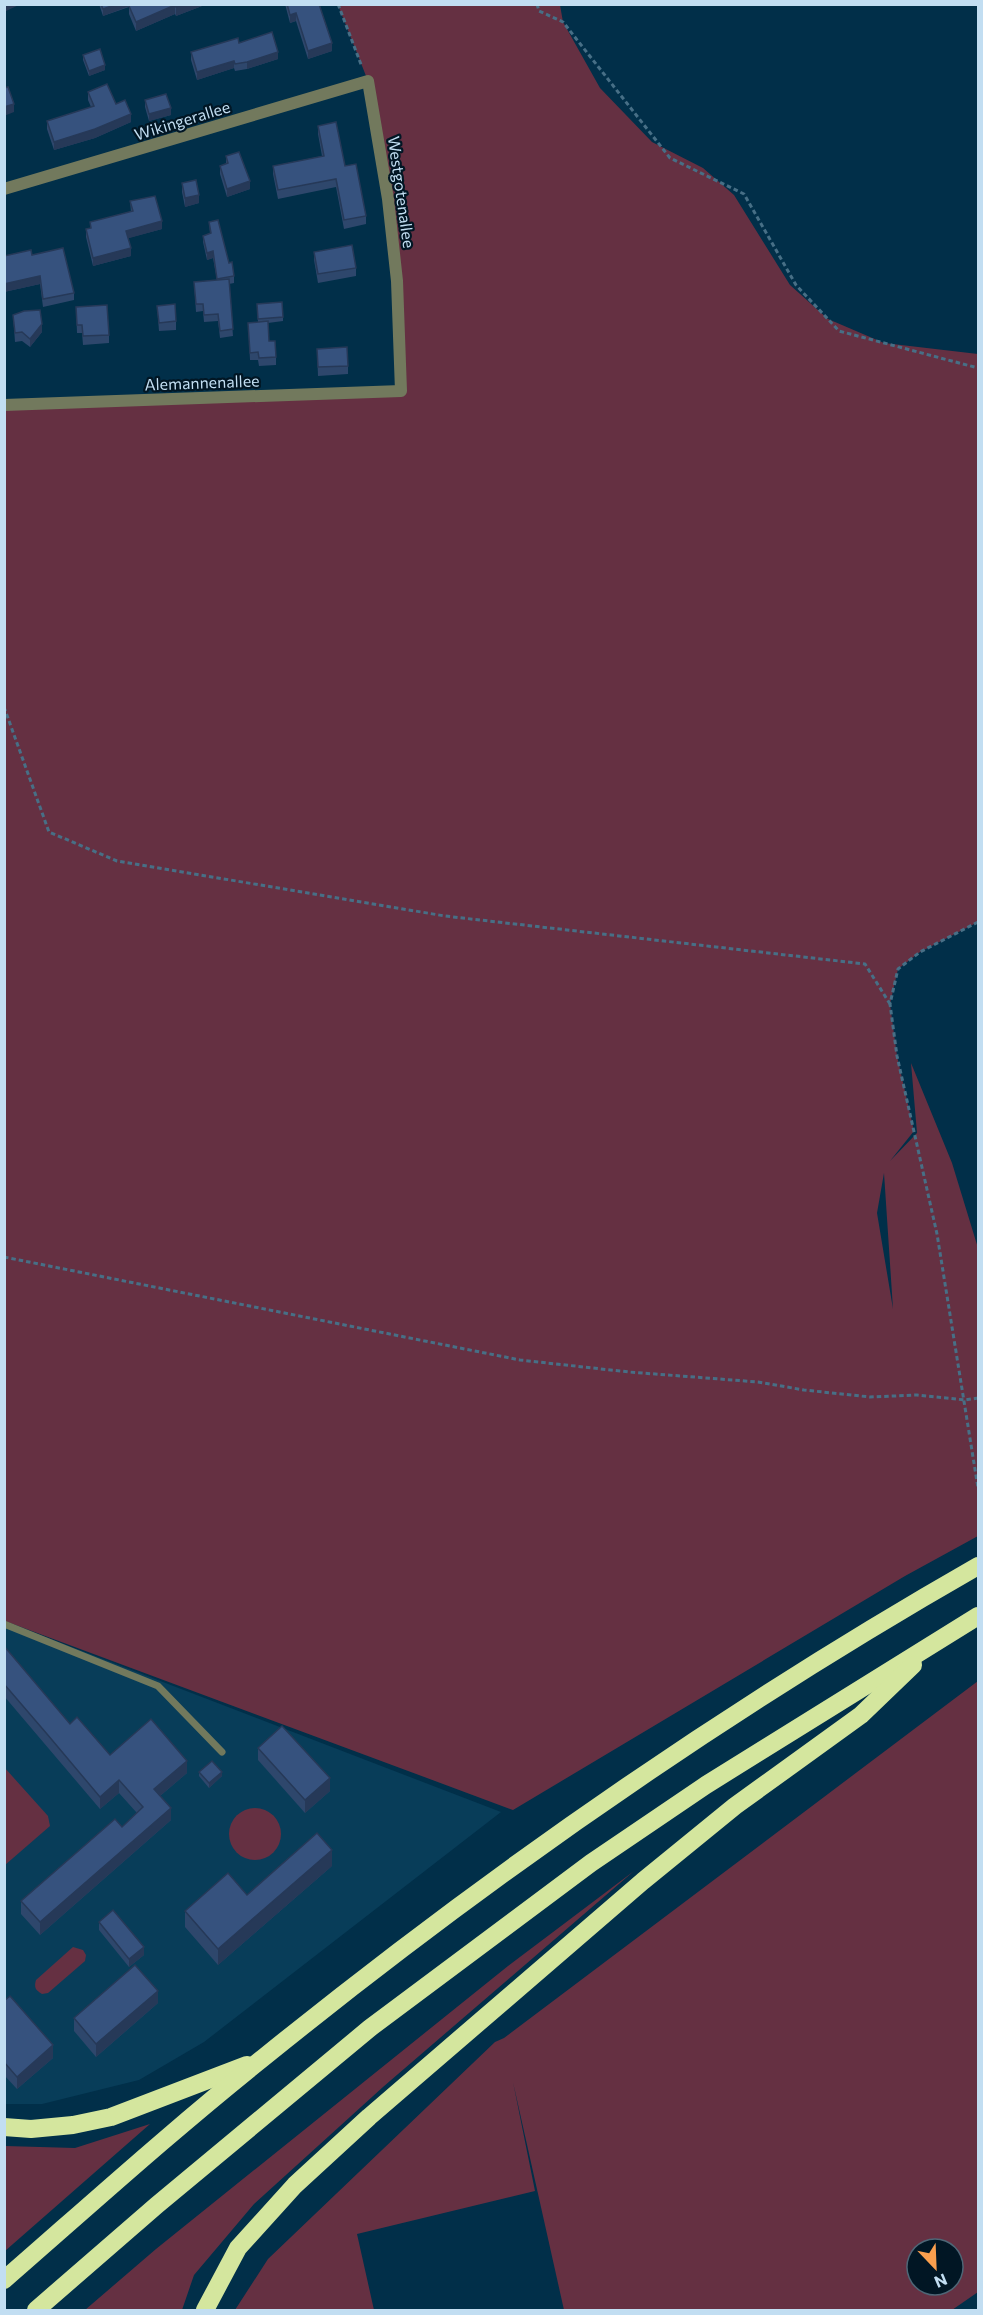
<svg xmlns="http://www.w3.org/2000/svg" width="983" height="2315" font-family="Commissioner,sans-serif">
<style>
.built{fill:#083d59}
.green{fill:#653042;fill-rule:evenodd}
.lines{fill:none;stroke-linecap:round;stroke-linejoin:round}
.path{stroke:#476f86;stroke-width:3;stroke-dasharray:4.5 3;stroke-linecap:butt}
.lane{stroke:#72795d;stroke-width:7}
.street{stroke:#72795d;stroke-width:12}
.highway{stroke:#d4e69e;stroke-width:18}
.wall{fill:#2e476c}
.shaded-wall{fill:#263958}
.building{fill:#36527e;stroke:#263958;stroke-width:1.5}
.labels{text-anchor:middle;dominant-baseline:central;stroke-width:4.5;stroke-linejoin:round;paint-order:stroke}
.street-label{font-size:16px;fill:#c2def2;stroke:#011624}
</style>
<rect width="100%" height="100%" fill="#012f49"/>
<path class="built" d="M4 1621 501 1812 204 2042 139 2080 42 2104H5Z"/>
<g class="green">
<path d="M338 5H560L563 22 600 88 652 142 703 168 734 195 790 285 828 319 884 343 978 354V922L920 952 898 969 890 1004 897 1056 914 1131 890 1161 917 1133 911 1063 952 1163 978 1248V1536L905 1576 513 1810 5 1621 4 405 401 391 397 281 368 81ZM884 1173 893 1309 877 1213Z"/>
<path d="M978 1681V2292L952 2310H564L513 2082 535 2191 357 2234 374 2310H235L268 2259 495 2042 504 2038ZM917 2249H953V2285H917Z"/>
<path d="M4 1767 48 1816 50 1826 5 1865Z"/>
<circle cx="255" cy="1834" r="26"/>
<path d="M634 1871 383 2087 254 2204 194 2275 182 2310H85L156 2249 508 1966Z"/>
<path d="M73 1947 83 1950 86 1955 85 1961 48 1993 42 1994C35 1990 34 1987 36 1980Z"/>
<path d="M150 2124 5 2251V2146L75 2148Z"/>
</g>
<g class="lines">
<g class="path">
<path d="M338 4 362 67"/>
<path d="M537 4 539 11 563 22 670 158 744 194 796 285 839 331 978 368"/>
<path d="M4 707 49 832 117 861 445 916 865 964 890 1004"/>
<path d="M978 922 920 952 898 969 890 1004 897 1056 937 1234 978 1488"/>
<path d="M4 1257 520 1360 629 1372 758 1382 804 1390 870 1397 917 1395 965 1400 978 1398"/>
</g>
<path class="lane" d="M4 1624 158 1686 222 1752"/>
<path class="street" d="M4 189 368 81 388 199 397 281 401 391 4 405"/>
<g class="highway">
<path d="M4 2127 31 2129 73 2125 111 2117 247 2065"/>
<path d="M4 2280C90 2205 174 2129 263 2058 488 1876 726 1710 978 1566"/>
<path d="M36 2310 157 2205 370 2028 591 1863 706 1785 978 1616"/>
<path d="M205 2310 238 2248 295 2185 369 2117 643 1881 735 1806 861 1715 913 1665"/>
</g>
</g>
<g class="wall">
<path d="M99 4H202V6L176 16 175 14 136 31 129 14V7L103 16Z"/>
<path d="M285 4H319L332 51 308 59 296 21 290 23Z"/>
<path d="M239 43 278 59 247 69 235 71 234 68 197 80 191 60V52Z"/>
<path d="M83 55 105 70 89 76 83 60Z"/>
<path d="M88 92 116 104 131 122 95 138 54 150 47 129V121L91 107 88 100Z"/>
<path d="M145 100 171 115 149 121 145 107Z"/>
<path d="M318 126 345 166 366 216V224L344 229 336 187 278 199 273 174V166L322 156 318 134Z"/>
<path d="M226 156 250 189 227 197 220 174V166L226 164Z"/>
<path d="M182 183 199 203 185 207 182 192Z"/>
<path d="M130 201 162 229 128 238 131 256 93 266 86 237V229L90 228V222L131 212Z"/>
<path d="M209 222 229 263 234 276V283L229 284 233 336 220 338 218 321 204 322 203 311 196 312 194 282 217 280 213 258 207 260 203 242V236L210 234Z"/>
<path d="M314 252 356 268V276L318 283 314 260Z"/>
<path d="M32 255 74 293V300L43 307 40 284 4 292V256Z"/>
<path d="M257 304 283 317V321L268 323 269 341 276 357V365L259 366 258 360H250L248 323 258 322Z"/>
<path d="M157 306 176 321V330L159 331Z"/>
<path d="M76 307 109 335V343L83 345 82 333H77Z"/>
<path d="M13 315 42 332 30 347 22 341 15 342Z"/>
<path d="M317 349 348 366V374L318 376Z"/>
<path d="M4 1646 70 1724 110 1755 187 1773 160 1796 171 1820 40 1935 21 1914V1901L122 1827 137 1813 119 1793 100 1809 4 1696Z"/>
<path d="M258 1748 330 1791 305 1813 258 1760Z"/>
<path d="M199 1772 222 1776 209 1788 199 1776Z"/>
<path d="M332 1866 218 1965 185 1927V1911L247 1895Z"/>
<path d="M99 1922 144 1955 129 1967 99 1930Z"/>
<path d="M4 2001 53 2058 17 2089 4 2075Z"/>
<path d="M158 2003 96 2057 74 2031V2018Z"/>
</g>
<g class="shaded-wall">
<path d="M4 4H21L4 12Z"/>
<path d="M117 4H135L103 16V9Z"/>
<path d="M183 4H202V6L176 16V7Z"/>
<path d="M175 5V14L136 31V22Z"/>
<path d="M296 13V21L290 23V15Z"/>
<path d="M332 43V51L308 59V51Z"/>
<path d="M278 52V59L247 69V62Z"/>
<path d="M234 61V68L197 80V72Z"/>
<path d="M105 65V70L89 76V71Z"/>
<path d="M14 104V112L4 116V107Z"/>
<path d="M171 108V115L149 121V114Z"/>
<path d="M131 114V122L95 138 54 150V142Z"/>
<path d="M250 181V189L227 197V189Z"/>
<path d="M199 195V203L185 207V198Z"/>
<path d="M162 221V229L126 239V231Z"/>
<path d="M131 248V256L93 266V258Z"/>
<path d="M213 251V258L207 260V253Z"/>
<path d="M40 276V284L4 292V284Z"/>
<path d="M42 324V332L30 347V339Z"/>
<path d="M187 1761V1773L154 1801V1789Z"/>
<path d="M222 1772V1776L209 1788V1783Z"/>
<path d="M330 1778V1791L305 1813V1800Z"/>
<path d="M119 1780V1793L100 1809V1797Z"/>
<path d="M171 1808V1820L40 1935V1922Z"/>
<path d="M332 1850V1866L218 1965V1949Z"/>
<path d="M144 1947V1955L129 1967V1959Z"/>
<path d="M158 1991V2003L96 2057V2044Z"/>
<path d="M53 2045V2058L17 2089V2077Z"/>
</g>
<g class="building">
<path d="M101 4H117L103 9Z"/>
<path d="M132 4H183L176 7 175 5 136 22 129 6Z"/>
<path d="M287 4H319L332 43 308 51 296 13 290 15Z"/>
<path d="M272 32 278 52 247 62 235 64 234 61 197 72 191 52 238 38 239 43Z"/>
<path d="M100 49 105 65 89 71 83 55Z"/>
<path d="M107 84 116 104 125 100 131 114 95 129 54 142 47 121 94 106 88 92Z"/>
<path d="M8 87 14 104 4 107V88Z"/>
<path d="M166 94 171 108 149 114 145 100Z"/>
<path d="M336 122 345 166 356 164 366 216 344 220 336 179 278 190 273 166 324 156 318 126Z"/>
<path d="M239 152 250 181 227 189 220 166 228 163 226 156Z"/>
<path d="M196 180 199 195 185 198 182 183Z"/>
<path d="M155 196 162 221 126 231 131 248 93 258 86 229 91 228 90 222 133 211 130 201Z"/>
<path d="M218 220 229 263 232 262 234 276 217 279 213 251 207 253 203 236 211 233 209 222Z"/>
<path d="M352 245 356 268 318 274 314 252Z"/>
<path d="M63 248 74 293 43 299 40 276 4 284V256L31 250 32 255Z"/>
<path d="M229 279 233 329 220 331 218 314 204 315 203 304H196L194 282Z"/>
<path d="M282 302 283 317 258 319 257 304Z"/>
<path d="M175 304 176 321 159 323 157 306Z"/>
<path d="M107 305 109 335 83 336 82 325H77L76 307Z"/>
<path d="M40 310 42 324 30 339 22 332 15 333 13 315 24 311Z"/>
<path d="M268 321 269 341H275L276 357 259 358 258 352 250 353 248 323Z"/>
<path d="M347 347 348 366 318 367 317 349Z"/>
<path d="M4 1646 70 1724 77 1717 110 1755 151 1719 187 1761 154 1789 171 1808 40 1922 21 1901 115 1819 122 1827 143 1807 119 1780 100 1797 47 1734 4 1684Z"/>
<path d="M282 1726 330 1778 305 1800 258 1748Z"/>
<path d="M212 1761 222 1772 209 1783 199 1772Z"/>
<path d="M317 1833 332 1850 218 1949 185 1911 228 1873 247 1895Z"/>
<path d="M113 1910 144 1947 129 1959 99 1922Z"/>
<path d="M135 1965 158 1991 96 2044 74 2018Z"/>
<path d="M10 1996 53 2045 17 2077 4 2062V2001Z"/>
</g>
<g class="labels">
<g class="street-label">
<text transform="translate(182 120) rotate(-17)">Wikingerallee</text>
<text transform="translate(402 192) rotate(82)">Westgotenallee</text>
<text transform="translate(202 382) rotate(-2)">Alemannenallee</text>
</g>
</g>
<rect width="983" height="2315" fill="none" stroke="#c2def2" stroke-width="12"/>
<g transform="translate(935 2267) rotate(157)"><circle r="28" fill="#011624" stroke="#4e6676" stroke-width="1.5"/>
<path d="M0-4.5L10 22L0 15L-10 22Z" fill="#fa9f4e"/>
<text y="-9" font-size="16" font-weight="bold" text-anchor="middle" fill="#c2def2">N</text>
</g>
</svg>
